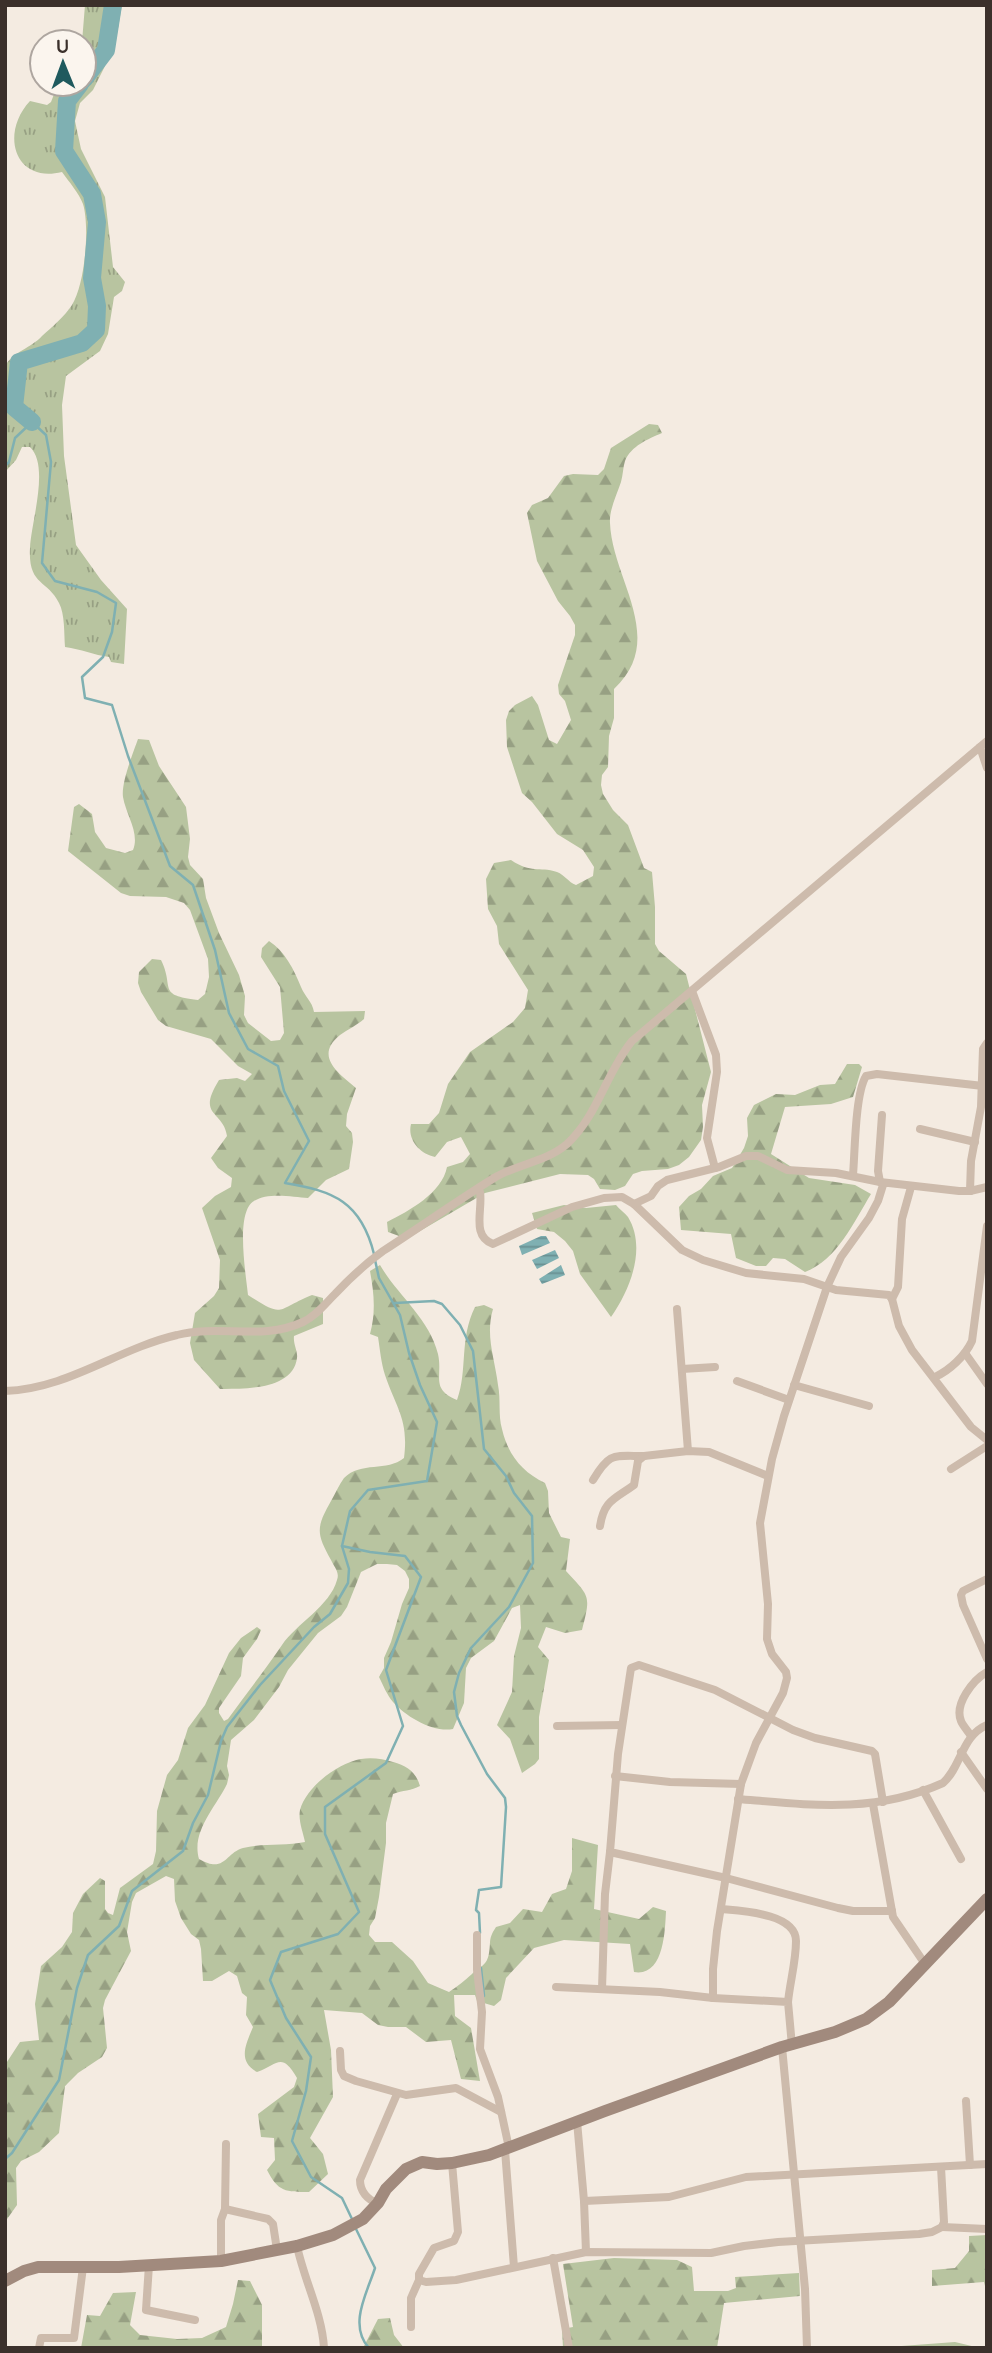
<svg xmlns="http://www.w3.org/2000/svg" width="992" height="2353" font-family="Quicksand,sans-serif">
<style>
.grass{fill:url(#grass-tufts)}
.forest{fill:url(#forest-firs)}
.water{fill:url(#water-rules)}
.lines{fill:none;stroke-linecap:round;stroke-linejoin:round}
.stream{stroke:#7fb0b2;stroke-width:2.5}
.river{stroke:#7fb0b2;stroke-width:18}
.street{stroke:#cdbbac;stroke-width:8}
.secondary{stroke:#a18a7d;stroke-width:12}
</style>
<defs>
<pattern id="grass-tufts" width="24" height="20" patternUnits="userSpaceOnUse" patternTransform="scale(1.75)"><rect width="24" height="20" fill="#b8c4a0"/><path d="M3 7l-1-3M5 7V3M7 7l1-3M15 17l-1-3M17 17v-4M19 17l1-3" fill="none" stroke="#97a083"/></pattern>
<pattern id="forest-firs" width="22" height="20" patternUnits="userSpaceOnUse" patternTransform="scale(1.75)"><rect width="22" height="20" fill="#b8c4a0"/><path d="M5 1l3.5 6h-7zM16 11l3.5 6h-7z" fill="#97a083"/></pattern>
<pattern id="water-rules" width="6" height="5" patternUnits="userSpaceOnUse" patternTransform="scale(1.75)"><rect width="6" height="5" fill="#7fb0b2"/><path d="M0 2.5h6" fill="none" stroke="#699091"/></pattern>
</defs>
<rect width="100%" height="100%" fill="#f4ebe1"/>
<path class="grass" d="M85 5H122L116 40 104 68 93 90 80 103 75 121 81 149 105 197 113 267 125 282 122 291 114 297 108 334 100 351 66 376 62 405 64 456 76 545 101 580 127 609 124 664 111 662 109 657C94 655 81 649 65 647 64 634 65 614 59 603 47 579 28 586 30 548 31 522 50 466 30 447H22L16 460 5 472V366C13 352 31 348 42 336 52 327 65 316 72 305 85 284 90 227 83 204 79 193 69 182 62 172 14 184 0 133 30 101L47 105 51 102 58 84H84V42H82Z"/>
<g class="forest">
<path d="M649 424 658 425 662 433C648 439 631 446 625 461 623 467 623 475 621 482 617 494 609 510 610 523 612 579 668 639 614 689V718L609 736 608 767 602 775 601 785 603 794 613 810 628 825 644 868 652 872 655 907V944L659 951 686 974 711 1072 702 1105 703 1127 701 1140 689 1157 679 1165 668 1169 642 1171 633 1174 625 1186 615 1190 600 1189 594 1179 588 1175 560 1174 485 1193 415 1234 399 1236 388 1232 387 1222C409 1211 442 1193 447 1167L463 1162 470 1154 461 1137 447 1142 435 1157C420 1154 407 1140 411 1124H429L439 1113 448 1084 470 1052 513 1022 525 1008 528 990 499 944 497 926 488 909 486 879 494 863 511 860C532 874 538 866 557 872 565 875 568 882 576 885L593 876 594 867 583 850 557 834 532 802 522 793 507 747 506 720 509 711 515 705 532 696 538 705 549 740 557 744 571 720 565 701 559 694 558 685 575 635V625L570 616 558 601 537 561 527 513 532 505 548 498 564 476 573 474 598 475 604 469 611 448Z"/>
<path d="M138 739 149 740 159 766 186 807 190 839 188 857 190 865 203 879 206 898 219 933 239 975 245 996 244 1015 248 1023 271 1041 280 1040 284 1033 280 987 261 957 262 948 269 941C285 951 294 970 301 987 305 997 312 1001 314 1012L365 1011 364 1019C356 1026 348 1029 340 1035 314 1056 338 1073 356 1088L347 1114 346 1126 352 1133 353 1142 349 1169 326 1180 308 1198C293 1197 268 1192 254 1201 235 1212 246 1275 248 1295 285 1319 275 1310 312 1295L323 1298V1324L294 1336C293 1344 298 1351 297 1358 293 1390 244 1389 220 1389L194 1360 190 1343 195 1313 214 1296 219 1288 220 1260 202 1208 215 1196 231 1187 232 1178 218 1168 211 1158 227 1136C223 1110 196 1117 219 1080L237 1078 245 1081 252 1074 238 1066 211 1039 166 1026 158 1020 141 992 138 983 139 972 152 959 161 960C175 988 156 995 198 1000L205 994 209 977 208 959 190 910 184 903 166 897 130 896 121 893 68 851 74 807 79 804 92 814 95 832 106 848 125 853 133 850C140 833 126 815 123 797 121 783 133 753 138 739Z"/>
<path d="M847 1064H859L862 1067 853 1097 831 1104 785 1107 771 1154 809 1178 855 1185 871 1194C854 1222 837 1260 805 1272L785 1259 773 1258 766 1266H756L736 1258 731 1234 681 1230 679 1207 689 1196 701 1189 713 1176 732 1168 744 1148 748 1136 747 1118 754 1105 776 1094 795 1095 820 1085 835 1084Z"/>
<path d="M564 1205 586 1208 616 1205C619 1209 625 1213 628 1217 647 1248 630 1290 611 1317L580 1274 573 1251 565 1241 554 1232 537 1229 532 1213Z"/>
<path d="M380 1265C398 1296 429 1318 438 1354 443 1376 430 1389 457 1400 468 1370 459 1339 475 1307L484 1305 493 1309C485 1336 495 1359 498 1385 501 1400 498 1415 502 1429 508 1455 522 1472 545 1483L548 1491 549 1513 561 1537 570 1539 566 1571C590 1597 591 1595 582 1630L565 1633 546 1627 538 1647 549 1660 539 1717V1759L535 1764 522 1773 510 1739 497 1725 512 1692 514 1656 521 1628 520 1605 512 1608 494 1641 471 1658 466 1668 464 1703 453 1729C434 1733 406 1717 393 1702 387 1695 383 1685 379 1677L384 1668V1658L391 1642 402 1604 409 1588V1579L405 1571 397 1565 387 1564H377L361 1572 347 1607 341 1616 318 1633 288 1670 279 1687 254 1720 231 1740 227 1766 229 1775 227 1784C216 1807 191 1831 199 1859 225 1874 225 1853 243 1848 264 1843 285 1846 305 1842 303 1832 298 1820 300 1810 306 1787 338 1763 361 1759 372 1757 383 1759 393 1762 407 1766 416 1772 420 1786 411 1791 403 1790 393 1794L386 1823V1843L379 1897 375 1918 370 1926 369 1935 375 1942H392L413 1961 428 1983 449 1992C458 1986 464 1981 472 1974 480 1966 487 1966 489 1953 491 1941 488 1939 496 1927L510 1923 523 1909 542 1912 552 1894 566 1889 572 1871V1838L598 1845 594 1909 639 1919 653 1907 666 1911C665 1931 664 1977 634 1972L630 1944 564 1940 534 1948 506 1978 501 2000 494 2006 477 2001 475 1995H454L455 2016 471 2028 480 2081 461 2079 451 2040 426 2042 406 2027H388L378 2025 362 2013 324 2010 331 2050 333 2097 310 2138 323 2154 328 2174 309 2192C286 2192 278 2192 267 2170L275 2160 274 2138 261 2137 258 2114 294 2087 297 2078C281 2051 278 2065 257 2072 237 2061 246 2044 253 2027L246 2015 247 1997 242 1993 237 1976 229 1971 212 1981H203L201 1949 199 1940 191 1934 181 1918 175 1901 174 1879 166 1876 136 1893 132 1902 127 1932 131 1951 105 2000 103 2008 107 2048 102 2057 78 2073 65 2086 59 2133 39 2152 21 2161 16 2168 17 2205 5 2222V2065L20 2042 39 2040 35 2004 41 1966 62 1947 72 1932 73 1913 83 1894 100 1878 105 1881V1909L108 1913 113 1915 120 1888 153 1864 156 1851 157 1811 167 1775 178 1760 188 1728 205 1705 229 1653 241 1638 257 1627 261 1630 257 1639 243 1658 241 1676 219 1708V1713L224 1721 228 1719C246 1694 265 1670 282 1645 296 1624 330 1606 337 1580 340 1572 334 1567 331 1560 316 1533 316 1528 331 1501 335 1494 339 1485 344 1478 361 1461 387 1472 404 1458 409 1419 396 1408 385 1375 381 1362 380 1350 378 1337L370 1334C376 1312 374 1293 370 1271Z"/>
<path d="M987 2235V2294L984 2282 932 2286V2270L955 2268 969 2251V2236Z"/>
<path d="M614 2258 677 2260 692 2267 694 2291H728L736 2288 735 2277 799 2273 800 2296 724 2303 717 2348H563L562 2329 573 2327 563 2264Z"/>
<path d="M238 2280 250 2281 262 2305V2348H81L87 2315 100 2316 113 2293 136 2292 130 2325 140 2335 177 2339 202 2338 226 2327 233 2304Z"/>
<path d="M390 2318 394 2335 404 2348H363L378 2319Z"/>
<path d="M955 2342 980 2348H888V2347Z"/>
</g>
<g class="water">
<path d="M541 1236H546L550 1243 522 1255 519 1246Z"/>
<path d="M555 1250 559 1258 537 1269 532 1260Z"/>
<path d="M561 1265 565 1275 542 1284 539 1279Z"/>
</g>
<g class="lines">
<g class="stream">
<path d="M5 466 9 462 15 438 32 422 46 435 51 462 42 563 55 581 97 592 116 603 112 632 103 657 82 677 85 698 112 705 128 756 170 866 193 885 215 950 229 1013 248 1049 278 1066 284 1091 309 1141 285 1183C334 1191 361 1202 374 1254"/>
<path d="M395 1303 434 1301 442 1304 460 1325 473 1351 484 1449 506 1476 514 1493 532 1516 533 1563 509 1607 471 1648 459 1673 454 1692 457 1716 461 1725 487 1774 505 1798 506 1807 501 1887 479 1890 476 1910 479 1913 480 1933"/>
<path d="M481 1968 484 1996"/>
<path d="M5 2159 12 2153 59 2080 77 1988 88 1955 119 1926 132 1891 183 1851 193 1823 208 1795 221 1741 227 1727 260 1685 314 1627 330 1614 348 1583 349 1569 342 1546"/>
<path d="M352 2219 342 2198 311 2177 292 2141 306 2091 311 2057 286 2018 270 1980 281 1952 338 1934 359 1912 325 1834V1807L386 1763 403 1726 386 1670 421 1577 405 1556 370 1552 342 1546 350 1511 368 1490 427 1481 437 1422 420 1385 409 1353 400 1315 379 1278 375 1260"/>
<path d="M356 2229 375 2268C367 2293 348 2325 369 2348"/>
</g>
<g class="river">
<path d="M84 79 106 50 113 5"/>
<path d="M32 422 14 407 19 362 82 343 96 330 97 306 92 278 97 222 92 194 64 151 67 101 80 84"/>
</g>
<g class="street">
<path d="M980 747 987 768"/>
<path d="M692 991 716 1055 717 1072 707 1138 715 1168"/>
<path d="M920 1129 975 1142"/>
<path d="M853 1175C855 1152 855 1094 866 1076L877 1074 983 1086"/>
<path d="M477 1190 480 1192C483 1210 471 1236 493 1244L572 1207 604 1198 622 1197 634 1204 682 1250 703 1260 746 1273 804 1279 836 1290 889 1295 892 1299 899 1326 912 1350 971 1427 987 1440"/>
<path d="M970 1191 971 1161 981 1107 983 1049 987 1043"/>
<path d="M634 1204 651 1196 658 1186 667 1180 719 1167 746 1156H758L787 1170 836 1173 880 1182 878 1171 882 1115"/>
<path d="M892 1299 898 1287 902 1219 911 1187"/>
<path d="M677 1309 688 1451"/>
<path d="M965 1353 987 1384"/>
<path d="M682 1369 715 1367"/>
<path d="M935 1377C950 1370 965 1356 972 1341L987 1226"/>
<path d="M737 1381 789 1400"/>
<path d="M794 1385 869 1406"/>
<path d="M5 1391C68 1389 117 1349 177 1335 219 1324 262 1341 303 1322 316 1316 325 1304 335 1294 350 1278 365 1264 383 1251 420 1227 457 1201 494 1178 517 1164 546 1162 567 1144 598 1115 606 1073 632 1041L987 741"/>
<path d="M951 1469 987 1446"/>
<path d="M593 1480C610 1452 613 1456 644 1456"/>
<path d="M600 1526C604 1500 615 1499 634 1485L638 1461 644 1456 688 1451 709 1452 768 1476"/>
<path d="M987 1579 963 1591 961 1595 963 1605 987 1659"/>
<path d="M557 1726 622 1725"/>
<path d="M971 1736C968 1731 963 1726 961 1721 954 1704 973 1680 987 1672"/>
<path d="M961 1752 987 1789"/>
<path d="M615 1776 670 1782 741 1784"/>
<path d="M923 1790 961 1859"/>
<path d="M738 1799C810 1805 874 1814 943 1783 962 1766 961 1736 987 1725"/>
<path d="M883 1802 875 1754 872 1751 815 1738 793 1730 715 1690 639 1665 631 1668 618 1754 610 1852 726 1878 838 1908 853 1911H892"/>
<path d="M873 1804 893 1917 925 1964"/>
<path d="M721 1909C741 1911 796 1913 796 1941 796 1961 790 1982 788 2002"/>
<path d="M477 1935V1970L482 2012 480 2049 498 2097 509 2148"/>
<path d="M556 1987 660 1992 713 1998"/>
<path d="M602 1989 605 1894 610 1852"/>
<path d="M792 2046 788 2002 713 1998V1969L717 1931 741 1784 756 1743 783 1693 787 1678 786 1672 772 1654 767 1639 768 1604 760 1523 772 1459 784 1416 827 1287 841 1257 869 1218 878 1201 883 1185 880 1182 959 1191H970L987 1187"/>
<path d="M782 2047 805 2289 807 2348"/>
<path d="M340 2051 341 2070 344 2076 356 2081 406 2095 456 2088 501 2112"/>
<path d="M966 2101 970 2165"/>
<path d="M577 2121 584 2201 586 2252"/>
<path d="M505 2150 514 2267"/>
<path d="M584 2201 669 2197 746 2177 987 2164"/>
<path d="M378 2203C367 2200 360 2191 360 2180L397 2094"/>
<path d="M225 2209 268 2219 273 2224 277 2250"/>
<path d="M942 2227 987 2229"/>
<path d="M297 2246C304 2280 322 2313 324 2348"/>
<path d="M553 2258 569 2348"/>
<path d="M221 2261V2220L225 2209 226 2144"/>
<path d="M149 2265 146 2310 195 2320"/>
<path d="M419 2280 426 2282 456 2280 586 2252 711 2253 744 2246 778 2242 919 2234 932 2232 942 2227 944 2222 941 2167"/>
<path d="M411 2327V2298L419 2280V2274L434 2248 454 2241 458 2232 452 2163"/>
<path d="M39 2348 41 2338H74L83 2267"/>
</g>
<path class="secondary" d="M5 2281 24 2271 38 2267H119L221 2261 297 2246 333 2235 363 2219 378 2203 386 2189 406 2169 422 2162 437 2164 452 2163 489 2155 605 2111 782 2047 835 2032 866 2019 889 2002 987 1899"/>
</g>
<rect width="992" height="2353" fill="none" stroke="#3b302b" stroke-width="14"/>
<g transform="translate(63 63) rotate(359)"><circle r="33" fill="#fbf5ee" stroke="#aea6a0" stroke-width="2"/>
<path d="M0-5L12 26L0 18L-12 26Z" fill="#1f5a5e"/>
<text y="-10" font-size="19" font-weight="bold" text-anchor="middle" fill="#3b302b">U</text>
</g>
</svg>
